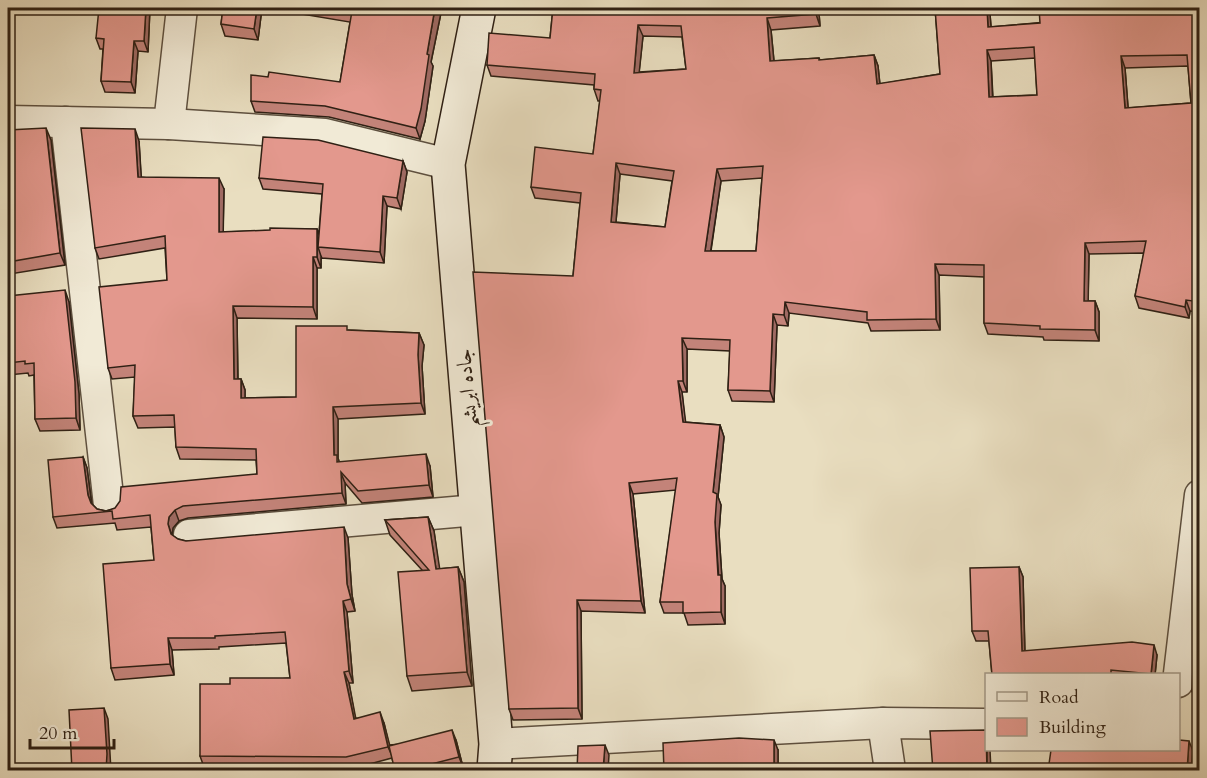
<svg xmlns="http://www.w3.org/2000/svg" width="1207" height="778" font-family="Cardo,Amiri,serif">
<style>
.lines{fill:none;stroke-linecap:round;stroke-linejoin:round}
.street-casing{stroke:#5e503f;stroke-width:33}
.secondary-casing{stroke:#2f2014;stroke-width:36}
.street{stroke:#f1ead6;stroke-width:30}
.secondary{stroke:#f1ead6;stroke-width:33}
.wall{fill:#c38379;stroke:#2f2014;stroke-width:1.5;fill-rule:evenodd}
.shaded-wall{fill:#9f6a63;stroke:#2f2014;stroke-width:1.5}
.building{fill:#e3988d;stroke:#2f2014;stroke-width:1.5;fill-rule:evenodd}
.labels{text-anchor:middle;dominant-baseline:central;stroke-width:6;stroke-linejoin:round;paint-order:stroke}
.street-label{font-size:21px;fill:#2f2014;stroke:#f1ead6}
</style>
<rect width="100%" height="100%" fill="#e9dec0"/>
<filter id="stains"><feTurbulence type="fractalNoise" baseFrequency=".00333" numOctaves="4"/><feColorMatrix values="0 0 0 0 .2 0 0 0 0 .09 0 0 0 0 .02 0 0 0 .5 -.17"/></filter>
<radialGradient id="worn" r=".72"><stop offset=".6" stop-color="#630" stop-opacity="0"/><stop offset="1" stop-color="#630" stop-opacity=".3"/></radialGradient>
<g class="lines">
<defs>
<g id="street">
<path d="M8 121 169 124 325 134 448 164"/>
<path d="M66 122 109 505"/>
<path d="M169 124 182 8"/>
<path d="M189 535 477 510"/>
<path d="M1178 682 1200 495"/>
<path d="M883 723 890 770"/>
<path d="M496 744 883 723 986 724"/>
</g>
<path id="secondary" d="M479 8 448 164 496 744 494 770"/>
</defs>
<use href="#street" class="street-casing"/>
<use href="#secondary" class="secondary-casing"/>
<use href="#street" class="street"/>
<use href="#secondary" class="secondary"/>
</g>
<g class="wall">
<path d="M150 8 148 52 138 51 135 93 105 92 101 81 103 49H100L96 38Z"/>
<path d="M223 8H262L258 40 225 36 221 24Z"/>
<path d="M271 8H442L431 62 433 66 425 121 420 139 329 117 255 112 251 101 340 82 350 22 284 11Z"/>
<path d="M553 8H862V10L819 13 820 26 771 30 774 61 819 58 820 60 874 55 878 66 880 84 940 74 935 8H988L990 14 991 27 1200 8V312L1190 311 1189 318 1139 308 1135 296 1144 253 1089 254 1088 301H1095L1099 312V341L1044 340 1043 337 988 334 984 323V277L939 275 940 330 871 331 868 323 789 313 788 326 777 325 774 402 732 401 728 390 730 351 687 349V392H682L685 422 720 425 724 437 718 497 721 505 719 533 722 579 725 586V624L688 625 684 613H664L660 602 676 490 633 494 645 613 581 611 582 719 513 720 509 709 573 276 580 203 535 198 531 187 593 154 600 101H598L594 89V85L491 76 487 65 550 38ZM643 36 682 37 686 69 639 72ZM1035 58 1037 95 993 97 991 61ZM1188 66 1191 103 1128 108 1125 68ZM620 174 672 181 665 227 616 222ZM762 178 756 251H711L721 181Z"/>
<path d="M8 130 51 140 65 265 10 274 8 266Z"/>
<path d="M139 141 141 177 224 189 223 232 317 229 319 234 322 194 263 189 259 178 403 161 407 172 401 209 387 206 384 263 322 258 321 256V268H317V319L237 318 238 379H241L245 390V398L296 397 348 330 419 333 424 345 422 366 425 414 338 419V458L339 462 430 466 433 497 362 503 345 483 346 504 188 518 179 521 173 528 172 535 178 539 186 541 348 538 352 595 355 611 347 612 353 683H349L355 718 384 723 389 745 456 740 463 767 451 771H395L392 758 351 769 204 767 200 756 230 684 290 678 286 643 219 647V649L172 650 174 675 115 680 111 668 154 560 151 527 117 530 115 523 57 528 53 517 83 457 87 468 92 504 97 509 106 511 257 474 256 460 180 459 176 447 175 427 138 428 133 416 135 377 112 379 108 368 167 280 165 248 99 259 95 248Z"/>
<path d="M8 296 69 302 79 394 80 430 40 431 35 419 34 375 29 376 28 373 8 375Z"/>
<path d="M428 517 434 531 439 569 458 567 464 582 472 686 412 691 407 676 422 570 390 535 385 520Z"/>
<path d="M1019 567 1023 577 1025 651 1157 655 1155 675H992L989 641H976L972 631Z"/>
<path d="M1200 657V702H1196L1192 691 1199 667Z"/>
<path d="M778 750V771H664Z"/>
</g>
<g class="shaded-wall">
<path d="M146 8H150L148 52 144 41Z"/>
<path d="M257 8H262L258 40 254 29Z"/>
<path d="M435 8H442L431 62 433 66 425 121 420 139 416 128 427 54Z"/>
<path d="M815 8H817L819 13 820 26 816 14Z"/>
<path d="M987 8H988L990 14 992 39 988 27Z"/>
<path d="M767 18 771 30 775 72 770 61Z"/>
<path d="M638 25 643 36 638 84 634 73Z"/>
<path d="M134 41 138 51 135 93 131 82Z"/>
<path d="M987 50 991 61 993 108 989 97Z"/>
<path d="M874 55 878 66 881 96 877 84Z"/>
<path d="M1121 56 1125 68 1129 119 1125 108Z"/>
<path d="M46 128 51 140 65 265 60 253Z"/>
<path d="M135 129 139 141 142 188 138 177Z"/>
<path d="M403 161 407 172 401 209 397 198Z"/>
<path d="M616 163 620 174 615 233 611 222Z"/>
<path d="M717 169 721 181 709 262 705 251Z"/>
<path d="M219 178 224 189 223 244 219 232Z"/>
<path d="M383 196 387 206 384 263 380 252Z"/>
<path d="M317 229 321 240 318 247 321 256V268L317 257Z"/>
<path d="M1085 243 1089 254 1088 312 1084 301Z"/>
<path d="M313 257 317 268V319L313 307Z"/>
<path d="M935 264 939 275 940 330 936 319Z"/>
<path d="M65 290 69 302 79 394 80 430 76 418Z"/>
<path d="M1186 300 1190 311 1189 318 1185 307Z"/>
<path d="M1095 301 1099 312V341L1095 330Z"/>
<path d="M785 302 789 313 788 326 784 315Z"/>
<path d="M233 306 237 318 238 390 234 379Z"/>
<path d="M773 314 777 325 774 402 770 391Z"/>
<path d="M419 333 424 345 422 366 425 414 421 403 418 355Z"/>
<path d="M682 338 687 349V392L683 381Z"/>
<path d="M241 379 245 390V410L241 398Z"/>
<path d="M678 381 682 392 687 433 683 422Z"/>
<path d="M333 407 338 419V458L341 467V473L345 483 346 504 342 493 334 455Z"/>
<path d="M720 425 724 437 718 497 721 505 719 533 722 579 725 586V624L721 612 713 492Z"/>
<path d="M426 454 430 466 433 497 429 485Z"/>
<path d="M83 457 87 468 92 507 88 495Z"/>
<path d="M629 483 633 494 645 613 641 601Z"/>
<path d="M175 510 179 521 173 528 172 536 168 524 169 517Z"/>
<path d="M428 517 434 531 442 584 436 569Z"/>
<path d="M344 527 348 538 352 595 355 611 351 599 347 584Z"/>
<path d="M458 567 464 582 472 686 467 672Z"/>
<path d="M1019 567 1023 577 1025 661 1022 651Z"/>
<path d="M577 600 581 611 582 719 578 708Z"/>
<path d="M343 601 347 612 353 683 349 671Z"/>
<path d="M168 638 172 650 174 675 170 664Z"/>
<path d="M1154 645 1157 655 1155 675H1151Z"/>
<path d="M344 672 349 683 358 730 354 719Z"/>
<path d="M104 708 108 719 111 771H106Z"/>
<path d="M380 712 384 723 393 758 388 747Z"/>
<path d="M452 730 456 740 463 767 459 757Z"/>
<path d="M774 740 778 750V771H774Z"/>
<path d="M1189 741 1193 751 1191 771H1187Z"/>
<path d="M605 745 609 755 608 771H603Z"/>
<path d="M987 750H990L991 771H987Z"/>
</g>
<g class="building">
<path d="M99 8H146L144 41H134L131 82 101 81 104 39 96 38Z"/>
<path d="M223 8H257L254 29 221 24Z"/>
<path d="M329 8H435L427 54 429 55 421 109 416 128 325 106 251 101V75L268 77 269 72 340 82 352 11Z"/>
<path d="M553 8H815L816 14 767 18 770 61 819 58V60L874 55 877 84 940 74 935 8H987L988 27 1040 23 1039 8H1200V302L1186 300 1185 307 1135 296 1146 241 1085 243 1084 301H1095V330L1040 329V326L984 323V265L935 264 936 319 867 320V312L785 302 784 315 773 314 770 391 728 390 730 340 682 338 683 381H678L683 422 720 425 713 492 717 494 715 522 718 575H721V612L683 613V602H660L677 478 629 483 641 601 577 600 578 708 509 709 473 272 573 276 581 193 531 187 535 147 593 154 601 90 594 89 595 74 487 65 489 33 550 38ZM638 25 681 26 686 69 634 73ZM1034 47 1037 95 989 97 987 50ZM1187 55 1191 103 1125 108 1121 56ZM616 163 674 171 665 227 611 222ZM763 166 756 251H705L717 169Z"/>
<path d="M46 128 60 253 8 262V130Z"/>
<path d="M81 128 135 129 138 177 219 178V232L270 230V228L317 229V257H313V307L233 306 234 379H241V398L296 397V326H347V330L419 333 418 355 421 403 333 407 334 455H337V462L426 454 429 485 358 491 341 472 342 493 183 506 175 510 169 517 168 524 171 534 178 539 186 541 344 527 347 584 351 599 343 601 349 671 344 672 354 719 380 712 388 747 346 757 200 756V684H230V678H290L285 632 215 636V638H168L170 664 111 668 103 564 154 560 150 515 113 519 112 511 53 517 48 460 83 457 88 495 91 503 97 509 106 511 115 508 120 501 121 487 257 474 256 449 176 447 174 415 133 416 135 365 108 368 99 287 167 280 165 236 95 248Z"/>
<path d="M263 137 318 140 403 161 397 198 383 196 380 252 318 247 323 184 259 178Z"/>
<path d="M65 290 75 382 76 418 35 419 34 363 25 364V361L8 363V296Z"/>
<path d="M428 517 436 569 458 567 467 672 407 676 398 572 429 570 385 520Z"/>
<path d="M1019 567 1022 651 1132 642 1154 645 1151 674 1111 670V675H992L988 631H972L970 568Z"/>
<path d="M1200 657V692L1192 691 1193 667H1199Z"/>
<path d="M104 708 107 754 106 771H72L69 710Z"/>
<path d="M452 730 459 757 404 771H395L389 746Z"/>
<path d="M986 730 987 771H933L930 731Z"/>
<path d="M739 738 774 740V771H742V766L664 771 663 743Z"/>
<path d="M1179 740 1189 741 1187 771H1048L1051 750H1179Z"/>
<path d="M605 745 603 771H577L578 746Z"/>
</g>
<g class="labels">
<g class="street-label">
<text transform="translate(467 388) rotate(-95)">جاده ابریشم</text>
</g>
</g>
<rect width="1207" height="778" fill="none" stroke="#e9dec0" stroke-width="30"/>
<rect x="9" y="9" width="1189" height="760" fill="none" stroke="#2f2014" stroke-width="3"/>
<rect x="15" y="15" width="1177" height="748" fill="none" stroke="#2f2014" stroke-width="1.5"/>
<rect x="985" y="673" width="195" height="78" fill="#f1ead6" stroke="#a39988" stroke-width="1.5"/>
<rect x="997" y="692" width="30" height="9" fill="#f1ead6" stroke="#a39988" stroke-width="1.5"/>
<text x="1039" y="703" font-size="18" fill="#2f2014">Road</text>
<rect x="997" y="718" width="30" height="18" fill="#e3988d" stroke="#a39988" stroke-width="1.5"/>
<text x="1039" y="733" font-size="18" fill="#2f2014">Building</text>
<path d="M30 739v9h84v-9" fill="none" stroke="#2f2014" stroke-width="3"/>
<text x="39" y="739" font-size="18" fill="#2f2014" stroke="#f1ead6" stroke-width="4.5" paint-order="stroke">20 m</text>
<rect width="100%" height="100%" filter="url(#stains)"/>
<rect width="100%" height="100%" fill="url(#worn)"/>
</svg>
